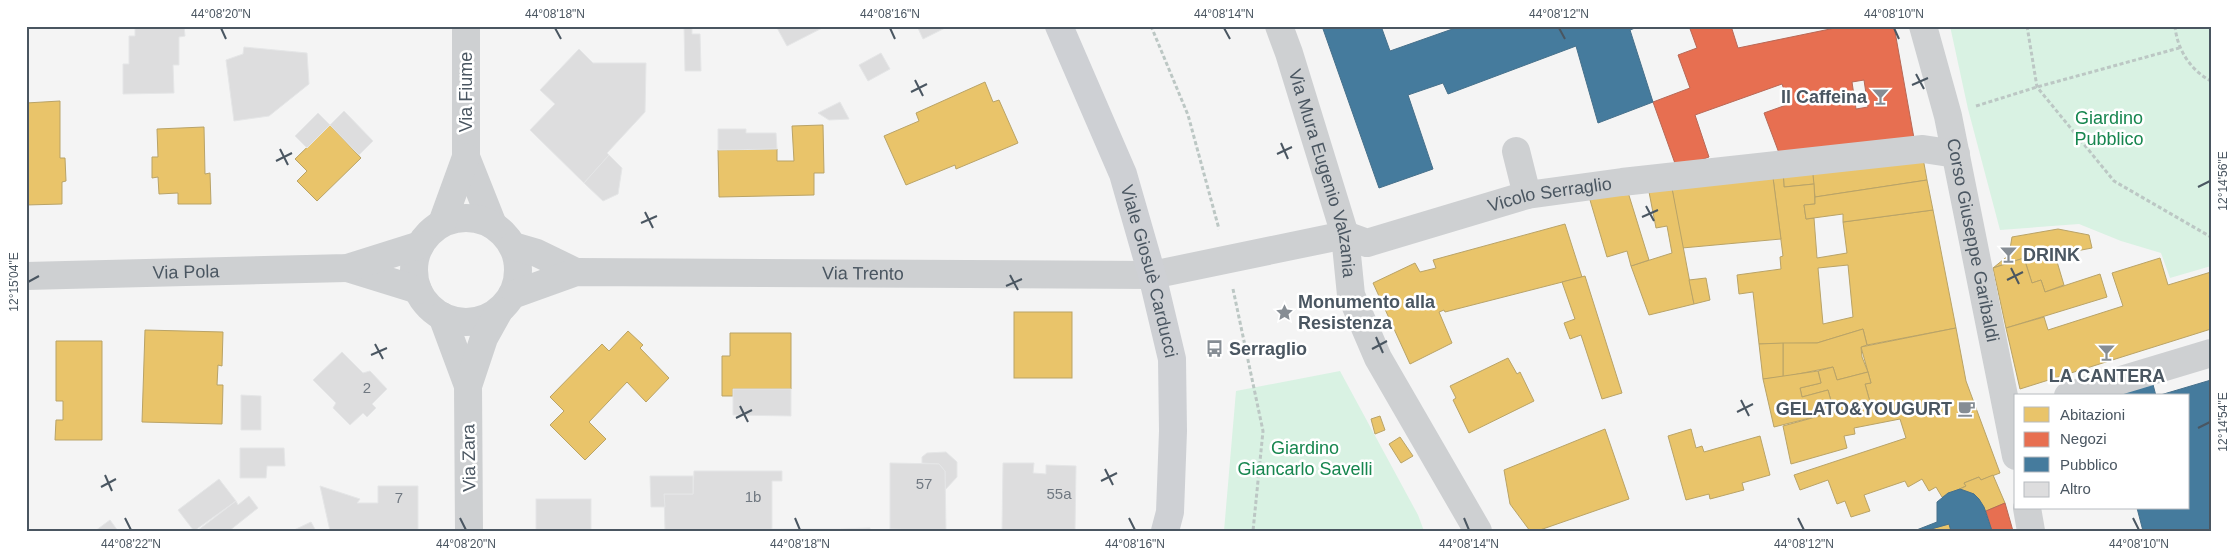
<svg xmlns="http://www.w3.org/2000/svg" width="2237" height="557" font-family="Helvetica,sans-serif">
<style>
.green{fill:#d9f2e3}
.homes{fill:#e9c46a;stroke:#b9a367;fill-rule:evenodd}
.shops{fill:#e76f51;stroke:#b86856;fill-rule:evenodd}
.public{fill:#457b9d;stroke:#46708b}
.building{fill:#ddddde;stroke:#e5e6e7}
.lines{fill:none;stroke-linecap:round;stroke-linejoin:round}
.path{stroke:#bcc7c4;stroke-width:3;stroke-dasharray:4 2.5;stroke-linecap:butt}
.street{stroke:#ced0d2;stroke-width:28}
.secondary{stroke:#ced0d4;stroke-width:28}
.ticks{fill:none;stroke:#4a5661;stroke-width:2}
.labels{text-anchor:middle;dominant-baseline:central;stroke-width:5;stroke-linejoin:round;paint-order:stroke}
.number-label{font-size:15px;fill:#707881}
.street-label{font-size:18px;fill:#4a5661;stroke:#fff}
.poi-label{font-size:18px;font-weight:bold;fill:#4a5661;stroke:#fff;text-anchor:start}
.park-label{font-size:18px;fill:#17864f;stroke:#fff}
.neatline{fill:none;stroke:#4a5661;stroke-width:2}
.ticks-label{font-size:12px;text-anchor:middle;fill:#4a5661}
</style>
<rect width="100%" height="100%" fill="#f4f4f4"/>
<g class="green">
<path d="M1950 26H2211V266L2170 278 2161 253 2121 241 2079 224 2000 230 1968 109Z"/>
<path d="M1340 371 1418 515 1424 531H1224L1236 391Z"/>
</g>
<g class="homes">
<path d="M985 82 993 102 999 100 1018 143 956 169 955 165 906 185 884 136 919 121 916 113Z"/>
<path d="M60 101V158H65L66 181 62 182V204L26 205V103Z"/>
<path d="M330 125 361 158 317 201 297 181 307 171 295 159Z"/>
<path d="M823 125 824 173H814V195L719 197 718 150 777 149V161H794L792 126Z"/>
<path d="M204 127 205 174 210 173 211 204H178V193L159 194 158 177 152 178V157H158L157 129Z"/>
<path d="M1923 158 1927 180 1815 197 1812 167Z"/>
<path d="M1812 167 1814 184 1784 187 1783 169Z"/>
<path d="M1783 169 1784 187 1814 184 1815 204 1804 205 1806 219 1814 218 1817 258 1847 253 1843 222 1933 210 1956 328 1867 345 1863 329 1817 343 1759 344 1753 292 1739 294 1737 275 1781 269 1780 257 1783 256 1772 170ZM1848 265 1853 317 1823 324 1818 268Z"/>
<path d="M1772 170 1781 239 1682 248 1671 183Z"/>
<path d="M1927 180 1933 210 1843 222V214L1806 219 1804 205 1815 204V197Z"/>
<path d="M1671 183 1694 304 1649 315 1631 266 1672 253 1667 226 1656 228 1649 192Z"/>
<path d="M1627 189 1649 260 1631 266 1627 251 1607 257 1590 200Z"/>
<path d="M1565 224 1582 277 1445 312 1444 310 1439 312 1452 343 1410 364 1373 283 1415 263 1420 272 1436 268 1433 260Z"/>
<path d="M2058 229 2089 235 2092 248 2055 255 2064 285 2045 292 2041 280 2032 283 2024 258 1993 268 2009 255 2012 237Z"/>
<path d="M2024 258 2032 283 2041 280 2045 292 2100 274 2107 297 2006 328 1993 268Z"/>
<path d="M2160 258 2168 285 2211 272V329L2020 389 2006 328 2044 317 2048 330 2123 306 2112 273Z"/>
<path d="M1585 276 1622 393 1602 399 1581 335 1570 339 1564 323 1575 319 1562 282Z"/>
<path d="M1706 278 1710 300 1694 304 1689 280Z"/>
<rect x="1014" y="312" width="58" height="66"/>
<path d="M1956 328 1966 381 2000 473 1981 480 1979 477 1964 483 1966 486 1942 497 1936 487 1929 491 1922 479 1908 487 1905 481 1864 495 1870 511 1851 517 1845 501 1837 504 1828 480 1800 490 1794 475 1906 438 1900 419 1854 428 1855 434 1844 436 1847 448 1791 464 1783 426 1870 402 1865 384 1871 383 1861 347Z"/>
<path d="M1863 329 1867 345 1861 347 1862 357 1868 372 1837 380 1833 367 1783 377V343H1817Z"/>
<path d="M145 330 223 332 222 366 218 365 217 385H223L222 424 142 422Z"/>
<path d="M628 331 643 345 640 348 669 378 646 402 627 382 589 422 606 439 585 460 550 425 564 411 550 397 602 344 609 351Z"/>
<path d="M730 333H791V389H733V396H722V356H730Z"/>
<path d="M56 341H102V440H55L56 420H63V401H56Z"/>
<path d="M1783 343V377L1763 379 1759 344Z"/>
<path d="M1508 358 1517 374 1520 372 1534 401 1469 433 1453 400 1456 398 1450 386Z"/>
<path d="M1833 367 1837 380 1868 372 1871 383 1865 384 1870 402 1834 412 1828 390 1802 397 1800 388 1821 383 1818 371Z"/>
<path d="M1818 371 1821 383 1800 388 1802 397 1828 390 1834 412 1774 427 1763 379Z"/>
<path d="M1380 416 1385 430 1375 434 1371 419Z"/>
<path d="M1605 429 1629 499 1537 531H1530L1510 504 1504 470Z"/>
<path d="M1691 429 1696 448 1702 446 1704 452 1760 436 1770 475 1742 483 1744 490 1710 499 1709 494 1686 500 1668 436Z"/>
<path d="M1400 437 1413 456 1401 463 1389 444Z"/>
<path d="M1993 475 2005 503 1986 511 1974 494 1960 489 1966 486 1964 483 1979 477 1981 480Z"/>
<path d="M1949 524 1951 531H1924Z"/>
</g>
<g class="shops">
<path d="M1689 26H1731L1738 48 1835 28V26H1894L1915 144 1779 153 1764 113 1789 104 1782 84 1695 115 1709 157 1677 169 1653 102 1690 88 1678 55 1697 48ZM1864 80 1868 107 1856 109 1852 82Z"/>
<path d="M2005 503 2013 531H1992L1986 511Z"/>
</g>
<g class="public">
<path d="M1322 26H1381L1390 51 1461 26H1640L1630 30 1653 102 1598 123 1576 46 1448 94 1443 83 1408 95 1433 169 1379 188Z"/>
<path d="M2150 373 2156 396H2104Z"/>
<path d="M2211 380V530L2143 531 2137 508H2188V396H2157Z"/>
<path d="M1960 489 1974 494 1979 499 1984 507 1992 531H1951L1949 524 1924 531H1914L1937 522V502L1948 493Z"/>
</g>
<g class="building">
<path d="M135 26H184L185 36 179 37V65H173L174 93 123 94V64H129V36H135Z"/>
<path d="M684 26H692V34H700L701 71H685Z"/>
<path d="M776 26H826L787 46Z"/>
<path d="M917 26H949L923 39Z"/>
<path d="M244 47 307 53 309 84 269 116 234 121 226 60 243 54Z"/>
<path d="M579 49 593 63H646L645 112 607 153 609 155 584 183 530 130 555 104 540 90Z"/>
<path d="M881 53 890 69 868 81 859 65Z"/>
<path d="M840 102 849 119 829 120 818 113Z"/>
<path d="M344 111 373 141 359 155 330 125Z"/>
<path d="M318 113 330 125 307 148 295 136Z"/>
<path d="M718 129H746V133H776L777 149 718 150Z"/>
<path d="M609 155 622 168 618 194 603 201 584 183Z"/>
<path d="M342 352 363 373 370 371 387 389 372 404 376 408 367 417 363 413 350 425 333 408 336 403 313 380Z"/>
<path d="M733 389H791V416L733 415Z"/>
<path d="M241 395 261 396V430H241Z"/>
<path d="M240 448H284L285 466H267L266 478H240Z"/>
<path d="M946 452 957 462V477L945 490V471L939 464 922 463V457L927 453Z"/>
<path d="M890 463 939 464 945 471 946 531 890 529Z"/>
<path d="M1003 463H1034L1033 473 1046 474V465L1076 466 1075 531H1002Z"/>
<path d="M694 471H782V481H772V531H665L664 494H693Z"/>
<path d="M650 476H693V494H664L665 507H651Z"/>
<path d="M219 479 236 501 194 531 178 510Z"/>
<path d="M320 486 360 499 357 503H378V486H418V531H330Z"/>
<path d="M249 496 258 508 229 531H197L236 501 238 505Z"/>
<rect x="536" y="499" width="55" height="32"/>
<path d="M110 520 118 531H95Z"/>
<path d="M311 522 316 531H292Z"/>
<path d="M870 528V531H841V529Z"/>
<rect x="772" y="529" width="69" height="2"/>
</g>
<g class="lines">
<g class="path">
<path d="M1151 26 1188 115 1219 229"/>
<path d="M2027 26 2037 87 2114 181 2211 237"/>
<path d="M2175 26C2177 49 2190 70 2211 81"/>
<path d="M1976 106 2037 87 2179 48"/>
<path d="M1233 289 1263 431 1253 531"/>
</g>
<g class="street">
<path d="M466 26V157L493 225"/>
<path id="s1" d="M1279 26 1289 53 1345 235 1351 295 1378 358 1478 531"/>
<path id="s2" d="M1923 26 1948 116 2016 456"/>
<path d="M1516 151 1527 195"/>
<circle cx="466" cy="270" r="52"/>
<path d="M442 223 466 157"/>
<path d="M513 246 537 253 576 272"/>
<path d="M347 268 418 290"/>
<path id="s3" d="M26 276 347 268 420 245"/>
<path id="s4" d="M512 295 576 272 1152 275 1345 235 1367 243 1527 195 1622 182 1923 149 1956 154"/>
<path d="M442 316 468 386"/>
<path d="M2068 396 2211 353"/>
<path d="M2027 508 2031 531"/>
<path d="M469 531 468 386 484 338 499 311"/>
</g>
<path class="secondary" id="s5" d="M1059 26 1123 174 1152 275 1172 359 1173 431 1170 512 1165 531"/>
</g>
<path class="ticks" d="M221 28 226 39M555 28 561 39M890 28 895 39M1224 28 1230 39M1559 28 1565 39M1894 28 1899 39M1916 74 1924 89M915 80 923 96M1912 85 1928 78M911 92 927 84M1281 143 1288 159M280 149 288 165M1277 154 1292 147M276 161 292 153M2198 187 2210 181M1646 206 1654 221M645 212 653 228M1642 217 1658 210M641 223 657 216M2011 268 2019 284M1010 275 1018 290M2007 280 2023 272M28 282 39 276M1006 286 1022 279M1376 337 1383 353M375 344 383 359M1372 349 1387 341M371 355 387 348M1741 400 1749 416M740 406 748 422M1737 412 1753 404M736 418 752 410M2198 428 2210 422M1105 469 1113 485M105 475 112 491M1101 481 1117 473M101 487 116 479M125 518 131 530M460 518 466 530M795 518 800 530M1129 518 1135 530M1464 518 1469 530M1798 518 1804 530M2133 518 2139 530"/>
<defs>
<symbol id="bar-bare" viewBox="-9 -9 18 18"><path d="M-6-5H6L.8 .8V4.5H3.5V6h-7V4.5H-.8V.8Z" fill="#868d94" stroke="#fff" stroke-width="2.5" paint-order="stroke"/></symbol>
<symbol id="sight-bare" viewBox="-9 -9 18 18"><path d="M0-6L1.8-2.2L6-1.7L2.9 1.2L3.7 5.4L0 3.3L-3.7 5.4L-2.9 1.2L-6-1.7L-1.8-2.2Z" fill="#868d94" stroke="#fff" stroke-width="2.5" paint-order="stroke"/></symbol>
<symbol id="bus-bare" viewBox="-9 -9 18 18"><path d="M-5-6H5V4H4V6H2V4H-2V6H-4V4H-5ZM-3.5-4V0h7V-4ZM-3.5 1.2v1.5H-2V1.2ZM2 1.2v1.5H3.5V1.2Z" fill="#868d94" stroke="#fff" stroke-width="2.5" paint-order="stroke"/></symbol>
<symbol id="cafe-bare" viewBox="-9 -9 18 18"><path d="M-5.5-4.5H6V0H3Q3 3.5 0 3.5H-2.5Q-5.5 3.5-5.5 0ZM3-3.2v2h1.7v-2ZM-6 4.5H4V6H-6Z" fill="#868d94" stroke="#fff" stroke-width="2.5" paint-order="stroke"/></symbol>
</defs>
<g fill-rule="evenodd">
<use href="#bar-bare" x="1868" y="84" width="25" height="25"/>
<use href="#bar-bare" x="1996" y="242" width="25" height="25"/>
<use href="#sight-bare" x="1272" y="300" width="25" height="25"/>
<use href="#bus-bare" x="1202" y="336" width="25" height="25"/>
<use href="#bar-bare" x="2094" y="340" width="25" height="25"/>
<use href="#cafe-bare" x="1954" y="396" width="25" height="25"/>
</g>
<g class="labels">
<g class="number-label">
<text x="367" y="387">2</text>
<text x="924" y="483">57</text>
<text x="1059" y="493">55a</text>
<text x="753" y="496">1b</text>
<text x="399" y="497">7</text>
</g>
<g class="street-label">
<text transform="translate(466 92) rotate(-90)">Via Fiume</text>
<text stroke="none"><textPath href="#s1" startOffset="154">Via Mura Eugenio Valzania</textPath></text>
<text stroke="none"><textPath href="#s4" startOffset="1054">Vicolo Serraglio</textPath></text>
<text stroke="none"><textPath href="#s2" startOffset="220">Corso Giuseppe Garibaldi</textPath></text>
<text stroke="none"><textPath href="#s3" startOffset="160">Via Pola</textPath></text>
<text stroke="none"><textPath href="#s5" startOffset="262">Viale Giosuè Carducci</textPath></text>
<text stroke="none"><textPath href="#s4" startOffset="355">Via Trento</textPath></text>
<text transform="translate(469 458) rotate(-91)">Via Zara</text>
</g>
<g class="poi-label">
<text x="1867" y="97" text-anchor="end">Il Caffeina</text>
<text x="2023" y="255">DRINK</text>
<text x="1298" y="302">Monumento alla<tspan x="1298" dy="21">Resistenza</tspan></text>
<text x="1229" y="349">Serraglio</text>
<text x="2107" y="376" text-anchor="middle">LA CANTERA</text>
<text x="1952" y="409" text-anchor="end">GELATO&amp;YOUGURT</text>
</g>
<g class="park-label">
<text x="2109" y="118">Giardino<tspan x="2109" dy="21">Pubblico</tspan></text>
<text x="1305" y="448">Giardino<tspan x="1305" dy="21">Giancarlo Savelli</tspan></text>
</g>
</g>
<rect width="2237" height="557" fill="none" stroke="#ffffff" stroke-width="55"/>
<rect x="2014" y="394" width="175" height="115" fill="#ffffff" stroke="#b7bbc0"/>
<rect x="2024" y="407" width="25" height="15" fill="#e9c46a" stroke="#b7bbc0"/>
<text x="2060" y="420" font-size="15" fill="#4a5661">Abitazioni</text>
<rect x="2024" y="432" width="25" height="15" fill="#e76f51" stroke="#b7bbc0"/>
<text x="2060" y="444" font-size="15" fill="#4a5661">Negozi</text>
<rect x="2024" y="457" width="25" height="15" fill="#457b9d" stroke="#b7bbc0"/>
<text x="2060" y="470" font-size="15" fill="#4a5661">Pubblico</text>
<rect x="2024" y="482" width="25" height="15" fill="#ddddde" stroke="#b7bbc0"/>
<text x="2060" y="494" font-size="15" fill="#4a5661">Altro</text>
<rect x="28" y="28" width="2182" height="502" class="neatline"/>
<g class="ticks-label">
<text x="221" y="18">44°08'20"N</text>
<text x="555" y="18">44°08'18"N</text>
<text x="890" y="18">44°08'16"N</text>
<text x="1224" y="18">44°08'14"N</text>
<text x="1559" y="18">44°08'12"N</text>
<text x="1894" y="18">44°08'10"N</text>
<text transform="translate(2223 181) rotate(-90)" y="4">12°14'56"E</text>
<text transform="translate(14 282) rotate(-90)" y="4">12°15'04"E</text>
<text transform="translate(2223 422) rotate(-90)" y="4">12°14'54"E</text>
<text x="131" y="548">44°08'22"N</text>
<text x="466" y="548">44°08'20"N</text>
<text x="800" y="548">44°08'18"N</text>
<text x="1135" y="548">44°08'16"N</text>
<text x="1469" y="548">44°08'14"N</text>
<text x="1804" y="548">44°08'12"N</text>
<text x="2139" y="548">44°08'10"N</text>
</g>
</svg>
